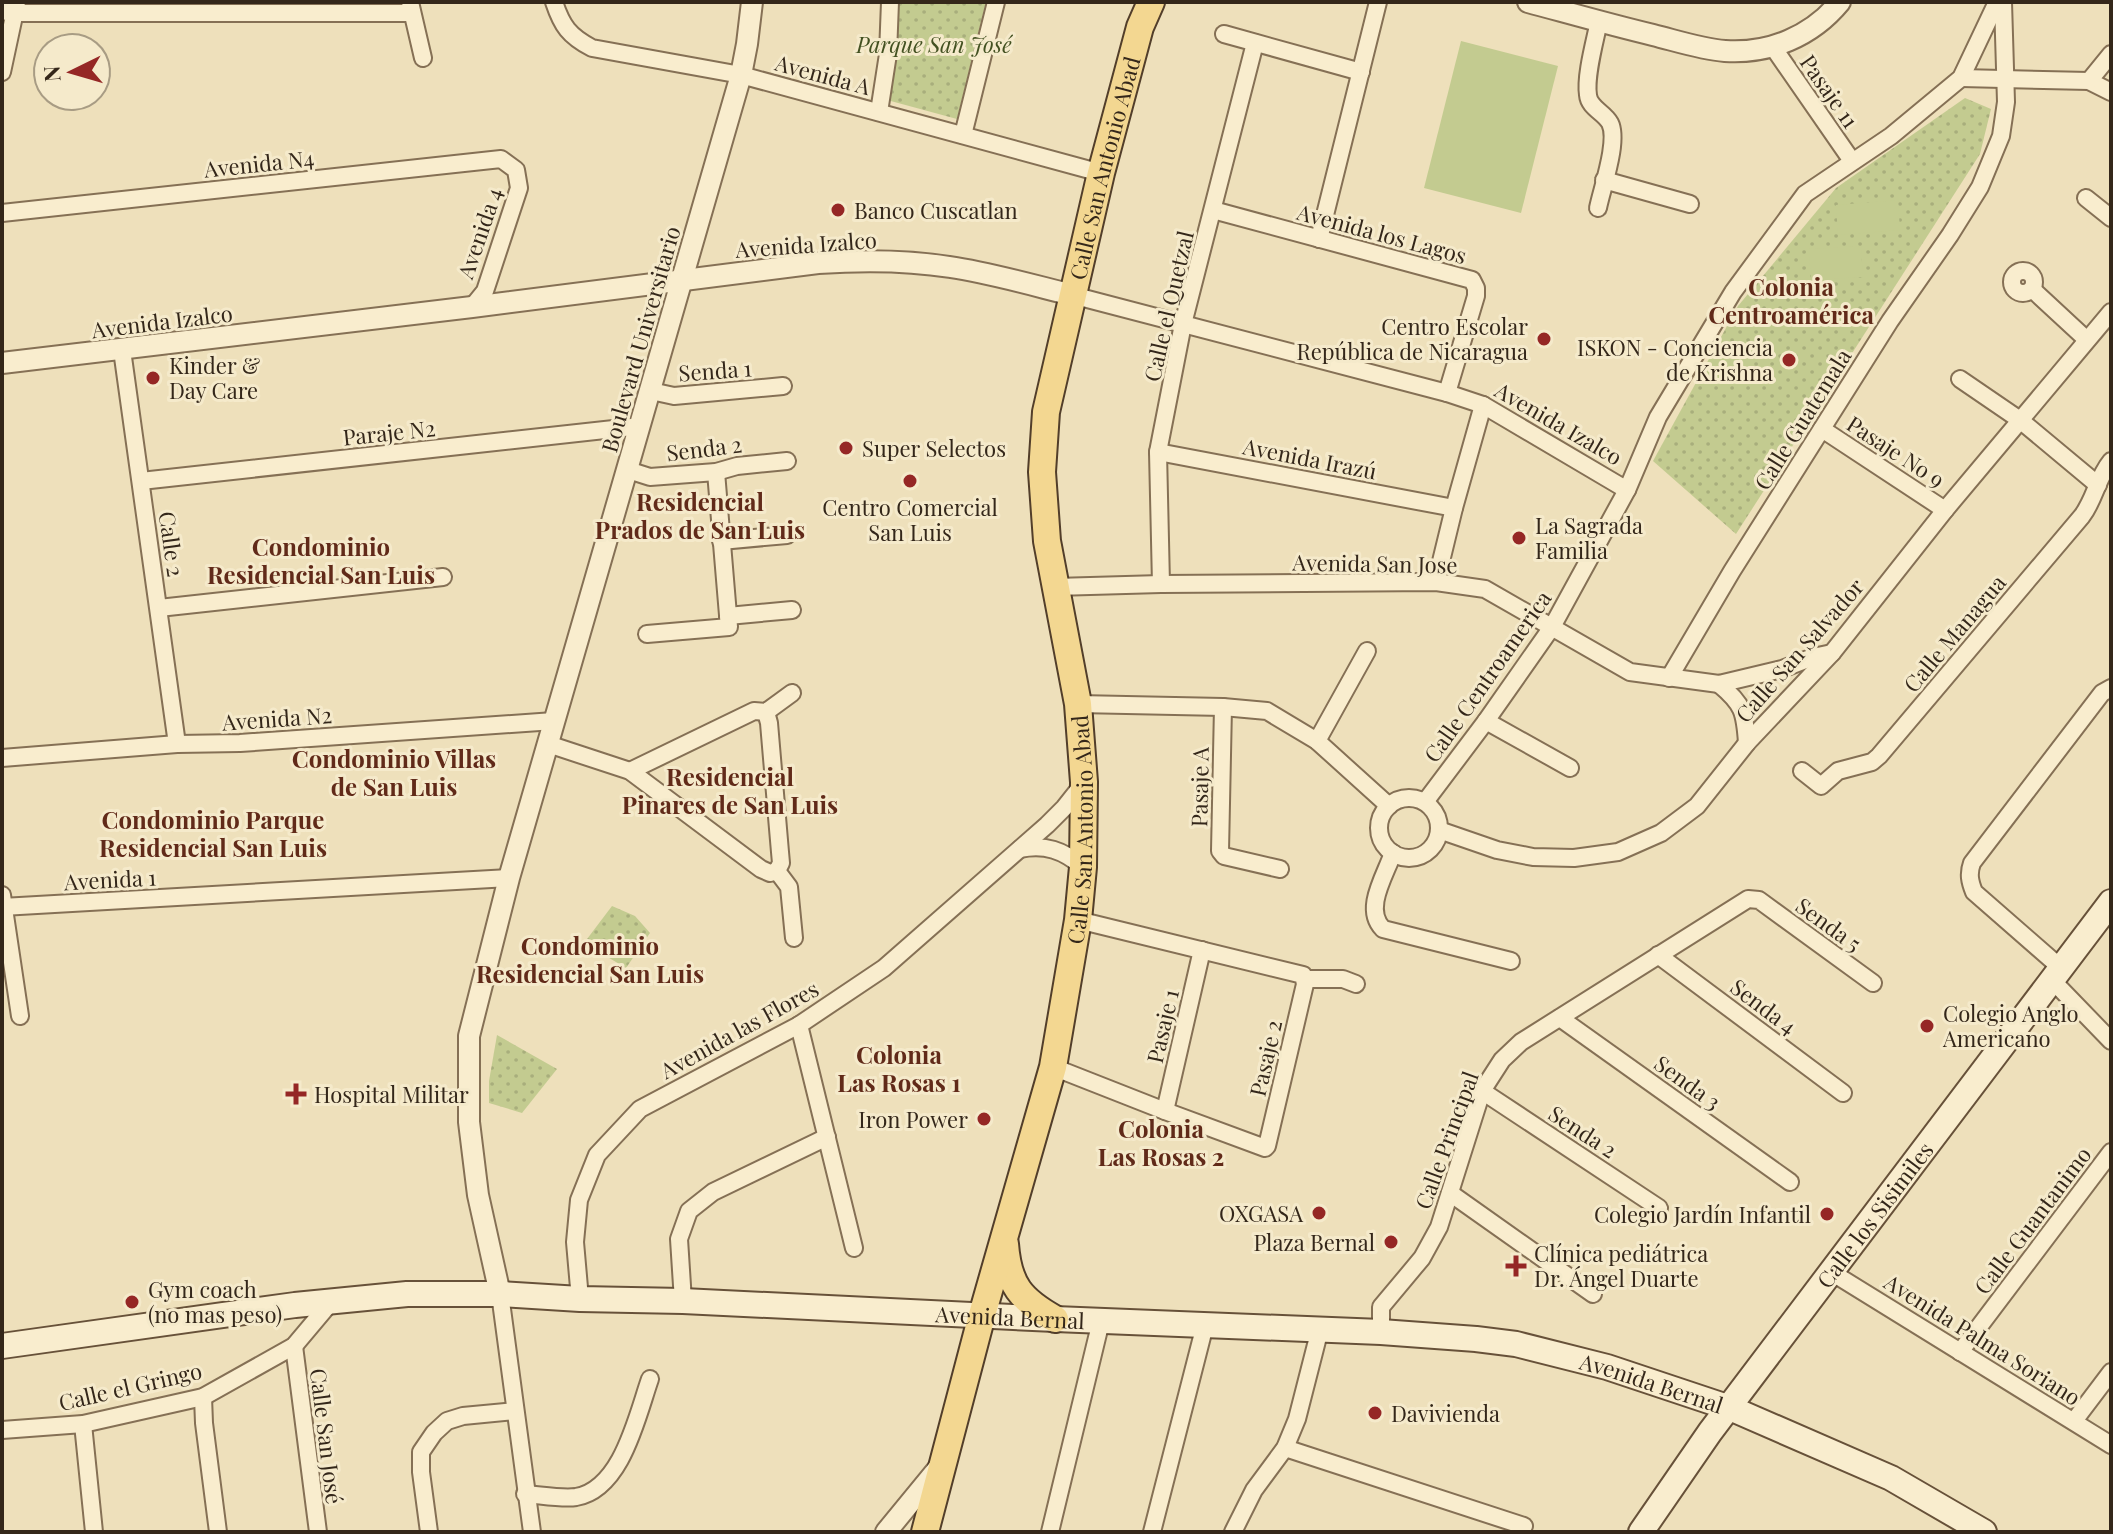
<svg xmlns="http://www.w3.org/2000/svg" width="2113" height="1534" font-family="'Playfair Display',serif">
<style>
.green{fill:url(#green-dots)}
.pitch{fill:#c3cb90}
.lines{fill:none;stroke-linecap:round;stroke-linejoin:round}
.minor-casing{stroke:#857055;stroke-width:20}
.tertiary-casing{stroke:#857055;stroke-width:24}
.secondary-casing{stroke:#675139;stroke-width:28}
.primary-casing{stroke:#523e2a;stroke-width:30}
.minor{stroke:#f9edce;stroke-width:16}
.tertiary{stroke:#f9edce;stroke-width:20}
.secondary{stroke:#f9edce;stroke-width:24}
.primary{stroke:#f3d791;stroke-width:26}
.poi-dot{fill:#952725;stroke:#f5eacb;stroke-width:3}
.labels{text-anchor:middle;dominant-baseline:central;stroke-width:6;stroke-linejoin:round;paint-order:stroke}
.park-label{font-size:22px;font-style:italic;fill:#435121;stroke:#f5eacb}
.street-label{font-size:22px;fill:#34271a;stroke:#f5eacb}
.poi-label{font-size:22px;fill:#34271a;stroke:#f5eacb;text-anchor:start}
.neighbourhood-label{font-size:24px;font-weight:bold;fill:#612a19;stroke:#f5eacb}
</style>
<defs>
<pattern id="green-dots" width="8" height="8" patternUnits="userSpaceOnUse" patternTransform="scale(2)"><rect width="8" height="8" fill="#c3cb90"/><path d="M2 2h.1M6 6h.1" fill="none" stroke="#a8ae7c" stroke-width="1.8" stroke-linecap="round"/></pattern>
</defs>
<rect width="100%" height="100%" fill="#eee0bb"/>
<g class="green">
<path d="M897 2H986L957 119 887 100Z"/>
<path d="M1965 98 1991 109 1980 154 1736 534 1653 461 1738 306 1836 188Z"/>
<path d="M612 906 635 916 650 933 626 968 584 943Z"/>
<path d="M497 1035 557 1069 522 1113 489 1103V1081Z"/>
</g>
<g class="pitch">
<path d="M1461 41 1558 66 1521 213 1424 188Z"/>
<path d="M1898 200 1900 230 1838 235 1836 205Z"/>
<path d="M1861 246 1863 277 1811 280 1809 249Z"/>
</g>
<g class="lines">
<defs>
<g id="minor">
<path d="M410 2 423 58"/>
<path d="M554 2C562 26 569 36 592 48L741 75 1101 173"/>
<path d="M2 11 15 13H412"/>
<path d="M1224 34 1361 72"/>
<path d="M1773 47 1852 161"/>
<path d="M2 72 17 2"/>
<path d="M1961 78 2089 81 2111 92"/>
<path d="M2089 81 2111 54"/>
<path d="M879 112 888 54 890 2"/>
<path d="M963 135 996 2"/>
<path d="M1604 180 1690 204"/>
<path d="M2086 198 2111 218"/>
<path d="M1598 208C1602 188 1619 141 1610 123 1604 112 1589 108 1588 95 1585 76 1595 41 1599 21"/>
<path d="M1213 210 1472 280 1476 288V296L1447 393"/>
<path d="M2 213 501 159 516 170 519 188 485 291 472 307"/>
<path d="M1319 239 1378 2"/>
<circle cx="2023" cy="282" r="11"/>
<path d="M2032 289 2087 340"/>
<path d="M1072 295 1447 393 1483 405 1627 490"/>
<path d="M122 350 177 744"/>
<path d="M1960 379 2020 420 2098 485"/>
<path d="M651 391 674 396 783 386"/>
<path d="M1822 429 1945 510"/>
<path d="M1158 452 1454 508"/>
<path d="M628 470 650 477 716 472 737 466 787 461"/>
<path d="M141 481 641 426"/>
<path d="M721 541 787 535"/>
<path d="M1436 582 1454 508 1483 405"/>
<path d="M1161 584 1158 452 1183 324 1255 43"/>
<path d="M1055 587 1161 584 1436 582 1485 589 1630 672 1719 684 1782 669 1813 657 1832 653"/>
<path d="M159 608 443 577"/>
<path d="M728 616 792 610"/>
<path d="M647 634 729 627 716 472"/>
<path d="M1669 678 1732 571 1890 321 1950 235 1980 187 2001 136 2006 102 2003 2"/>
<path d="M1719 684C1743 704 1745 712 1747 743"/>
<path d="M1078 704 1223 707 1267 711 1317 741 1389 806"/>
<path d="M1223 707 1220 851 1224 856 1280 869"/>
<path d="M766 712 769 723 780 852 781 863 777 871 789 887 794 938"/>
<path d="M1486 721 1570 768"/>
<path d="M1317 741 1367 651"/>
<path d="M548 744 630 771 761 869 770 873 777 871"/>
<path d="M2 758 177 744 240 743 554 721"/>
<path d="M630 771 754 711 766 712 792 693"/>
<path d="M1802 771 1821 786 1838 771 1872 762 1879 756 2082 516C2095 499 2097 478 2111 461"/>
<circle cx="1409" cy="828" r="30"/>
<path d="M1425 802 1486 721 1552 627 1627 490 1658 417 1733 292 1805 194 1891 136 1961 78 1997 2"/>
<path d="M1439 830 1497 850 1533 857 1574 858 1618 852 1661 833 1697 806 1747 743 1832 653 1945 510 2111 312"/>
<path d="M1020 849C1045 844 1063 850 1083 867"/>
<path d="M1393 853C1385 876 1363 909 1383 929L1511 961"/>
<path d="M2 895 20 1016"/>
<path d="M2 907 509 878"/>
<path d="M1658 955 1843 1093"/>
<path d="M2061 968 1974 892C1970 882 1968 874 1972 863L2102 693 2111 688"/>
<path d="M1305 979H1343L1356 984"/>
<path d="M2052 980 2111 1041"/>
<path d="M1560 1018 1790 1182"/>
<path d="M799 1025 854 1248"/>
<path d="M1053 1067 1165 1111 1265 1148 1267 1146 1305 984 1303 975 1078 920"/>
<path d="M1482 1091 1659 1208"/>
<path d="M1165 1111 1202 950"/>
<path d="M1450 1193 1593 1294"/>
<path d="M1831 1272 2111 1445"/>
<path d="M500 1294 532 1532"/>
<path d="M580 1299 575 1242 579 1200 597 1155 640 1109 799 1025 884 968 1047 825 1064 808 1083 784"/>
<path d="M683 1301 679 1239 689 1211 713 1192 827 1137"/>
<path d="M1381 1332V1307L1422 1258 1439 1227 1482 1091 1502 1060 1521 1042 1748 899 1759 900 1873 983"/>
<path d="M294 1346 318 1532"/>
<path d="M1960 1352 2111 1152"/>
<path d="M203 1397 204 1423 218 1532"/>
<path d="M2074 1421 2111 1372"/>
<path d="M83 1424 94 1532"/>
<path d="M2 1430 83 1424 203 1397 294 1346 331 1302"/>
<path d="M1285 1448 1524 1526"/>
<path d="M525 1494C540 1495 562 1499 576 1497 622 1489 637 1416 650 1379"/>
<path d="M429 1532 421 1472V1452L434 1433 447 1421 463 1416 515 1411"/>
<path d="M1050 1532 1101 1321"/>
<path d="M1152 1532 1205 1325"/>
<path d="M1233 1532 1254 1490 1285 1448 1297 1419 1320 1329"/>
</g>
<g id="tertiary">
<path d="M1528 2C1569 13 1611 25 1653 35 1677 41 1701 49 1725 51 1770 54 1812 36 1840 2"/>
<path d="M2 363 472 307 818 263C862 260 907 260 950 267 991 273 1032 285 1072 295"/>
<path d="M500 1294 478 1195 469 1122V1036L509 878 741 75 747 44 752 2"/>
<path d="M886 1532 941 1465"/>
</g>
<g id="secondary">
<path id="s1" d="M2 1346 295 1305 407 1294H500L580 1299 683 1301 1055 1319 1381 1332 1476 1339 1516 1344 1607 1367 1730 1408 1891 1478 1984 1532"/>
<path id="s2" d="M1641 1532 1710 1432 2111 902"/>
</g>
<g id="primary">
<path d="M1005 1244C1008 1285 1021 1300 1055 1319"/>
<path id="s3" d="M925 1532 982 1315 1053 1067 1078 920 1083 867 1084 782 1078 704 1047 541 1042 472 1046 412 1101 173 1140 27 1151 2"/>
</g>
</defs>
<use href="#minor" class="minor-casing"/>
<use href="#tertiary" class="tertiary-casing"/>
<use href="#secondary" class="secondary-casing"/>
<use href="#primary" class="primary-casing"/>
<use href="#minor" class="minor"/>
<use href="#tertiary" class="tertiary"/>
<use href="#secondary" class="secondary"/>
<use href="#primary" class="primary"/>
</g>
<g class="poi-dot">
<circle cx="838" cy="210" r="8"/>
<circle cx="1544" cy="339" r="8"/>
<circle cx="1789" cy="360" r="8"/>
<circle cx="153" cy="378" r="8"/>
<circle cx="846" cy="448" r="8"/>
<circle cx="910" cy="481" r="8"/>
<circle cx="1519" cy="538" r="8"/>
<circle cx="1927" cy="1026" r="8"/>
<path d="M292 1082h8v8h8v8h-8v8h-8v-8h-8v-8h8z"/>
<circle cx="984" cy="1119" r="8"/>
<circle cx="1319" cy="1213" r="8"/>
<circle cx="1827" cy="1214" r="8"/>
<circle cx="1391" cy="1242" r="8"/>
<path d="M1512 1254h8v8h8v8h-8v8h-8v-8h-8v-8h8z"/>
<circle cx="132" cy="1302" r="8"/>
<circle cx="1375" cy="1413" r="8"/>
</g>
<g class="labels">
<g class="park-label">
<text x="934" y="44">Parque San José</text>
</g>
<g class="street-label">
<text transform="translate(823 74) rotate(15)">Avenida A</text>
<text transform="translate(1830 91) rotate(55)">Pasaje 11</text>
<text transform="translate(259 163) rotate(-6)">Avenida N4</text>
<text stroke="none"><textPath href="#s3" startOffset="1394">Calle San Antonio Abad</textPath></text>
<text transform="translate(479 233) rotate(-71)">Avenida 4</text>
<text transform="translate(1382 233) rotate(15)">Avenida los Lagos</text>
<text transform="translate(806 244) rotate(-4)">Avenida Izalco</text>
<text transform="translate(1168 306) rotate(-77)">Calle el Quetzal</text>
<text transform="translate(162 321) rotate(-7)">Avenida Izalco</text>
<text transform="translate(640 339) rotate(-74)">Boulevard Universitario</text>
<text transform="translate(715 370) rotate(-4)">Senda 1</text>
<text transform="translate(1802 419) rotate(-58)">Calle Guatemala</text>
<text transform="translate(1559 423) rotate(30)">Avenida Izalco</text>
<text transform="translate(389 432) rotate(-6)">Paraje N2</text>
<text transform="translate(704 448) rotate(-7)">Senda 2</text>
<text transform="translate(1896 451) rotate(33)">Pasaje No 9</text>
<text transform="translate(1310 458) rotate(11)">Avenida Irazú</text>
<text transform="translate(172 544) rotate(82)">Calle 2</text>
<text transform="translate(1375 563) rotate(1)">Avenida San Jose</text>
<text transform="translate(1954 633) rotate(-50)">Calle Managua</text>
<text transform="translate(1799 650) rotate(-49)">Calle San Salvador</text>
<text transform="translate(1487 676) rotate(-55)">Calle Centroamerica</text>
<text transform="translate(277 718) rotate(-4)">Avenida N2</text>
<text transform="translate(1199 787) rotate(-89)">Pasaje A</text>
<text stroke="none"><textPath href="#s3" startOffset="722">Calle San Antonio Abad</textPath></text>
<text transform="translate(110 879) rotate(-3)">Avenida 1</text>
<text transform="translate(1829 924) rotate(36)">Senda 5</text>
<text transform="translate(1764 1006) rotate(37)">Senda 4</text>
<text transform="translate(1162 1026) rotate(-77)">Pasaje 1</text>
<text transform="translate(739 1029) rotate(-29)">Avenida las Flores</text>
<text transform="translate(1265 1058) rotate(-77)">Pasaje 2</text>
<text transform="translate(1688 1082) rotate(36)">Senda 3</text>
<text transform="translate(1583 1131) rotate(33)">Senda 2</text>
<text transform="translate(1446 1140) rotate(-70)">Calle Principal</text>
<text stroke="none"><textPath href="#s2" startOffset="394">Calle los Sisimiles</textPath></text>
<text transform="translate(2032 1220) rotate(-53)">Calle Guantanimo</text>
<text stroke="none"><textPath href="#s1" startOffset="1012">Avenida Bernal</textPath></text>
<text transform="translate(1983 1339) rotate(32)">Avenida Palma Soriano</text>
<text stroke="none"><textPath href="#s1" startOffset="1660">Avenida Bernal</textPath></text>
<text transform="translate(130 1386) rotate(-13)">Calle el Gringo</text>
<text transform="translate(327 1436) rotate(83)">Calle San José</text>
</g>
<g class="poi-label">
<text x="854" y="210">Banco Cuscatlan</text>
<text x="1528" y="326" text-anchor="end">Centro Escolar<tspan x="1528" dy="25">República de Nicaragua</tspan></text>
<text x="1773" y="347" text-anchor="end">ISKON - Conciencia<tspan x="1773" dy="25">de Krishna</tspan></text>
<text x="169" y="365">Kinder &amp;<tspan x="169" dy="25">Day Care</tspan></text>
<text x="862" y="448">Super Selectos</text>
<text x="910" y="507" text-anchor="middle">Centro Comercial<tspan x="910" dy="25">San Luis</tspan></text>
<text x="1535" y="525">La Sagrada<tspan x="1535" dy="25">Familia</tspan></text>
<text x="1943" y="1013">Colegio Anglo<tspan x="1943" dy="25">Americano</tspan></text>
<text x="314" y="1094">Hospital Militar</text>
<text x="968" y="1119" text-anchor="end">Iron Power</text>
<text x="1303" y="1213" text-anchor="end">OXGASA</text>
<text x="1811" y="1214" text-anchor="end">Colegio Jardín Infantil</text>
<text x="1375" y="1242" text-anchor="end">Plaza Bernal</text>
<text x="1534" y="1253">Clínica pediátrica<tspan x="1534" dy="25">Dr. Ángel Duarte</tspan></text>
<text x="148" y="1289">Gym coach<tspan x="148" dy="25">(no mas peso)</tspan></text>
<text x="1391" y="1413">Davivienda</text>
</g>
<g class="neighbourhood-label">
<text x="1791" y="286">Colonia<tspan x="1791" dy="28">Centroamérica</tspan></text>
<text x="700" y="501">Residencial<tspan x="700" dy="28">Prados de San Luis</tspan></text>
<text x="321" y="546">Condominio<tspan x="321" dy="28">Residencial San Luis</tspan></text>
<text x="394" y="758">Condominio Villas<tspan x="394" dy="28">de San Luis</tspan></text>
<text x="730" y="776">Residencial<tspan x="730" dy="28">Pinares de San Luis</tspan></text>
<text x="213" y="819">Condominio Parque<tspan x="213" dy="28">Residencial San Luis</tspan></text>
<text x="590" y="945">Condominio<tspan x="590" dy="28">Residencial San Luis</tspan></text>
<text x="899" y="1054">Colonia<tspan x="899" dy="28">Las Rosas 1</tspan></text>
<text x="1161" y="1128">Colonia<tspan x="1161" dy="28">Las Rosas 2</tspan></text>
</g>
</g>
<rect width="2113" height="1534" fill="none" stroke="#34271a" stroke-width="8"/>
<g transform="translate(72 72) rotate(265)"><circle r="38" fill="#f5eacb" stroke="#a89c84" stroke-width="2"/>
<path d="M0-6L14 30L0 20L-14 30Z" fill="#952725"/>
<text y="-12" font-size="22" font-weight="bold" text-anchor="middle" fill="#34271a">N</text>
</g>
</svg>
